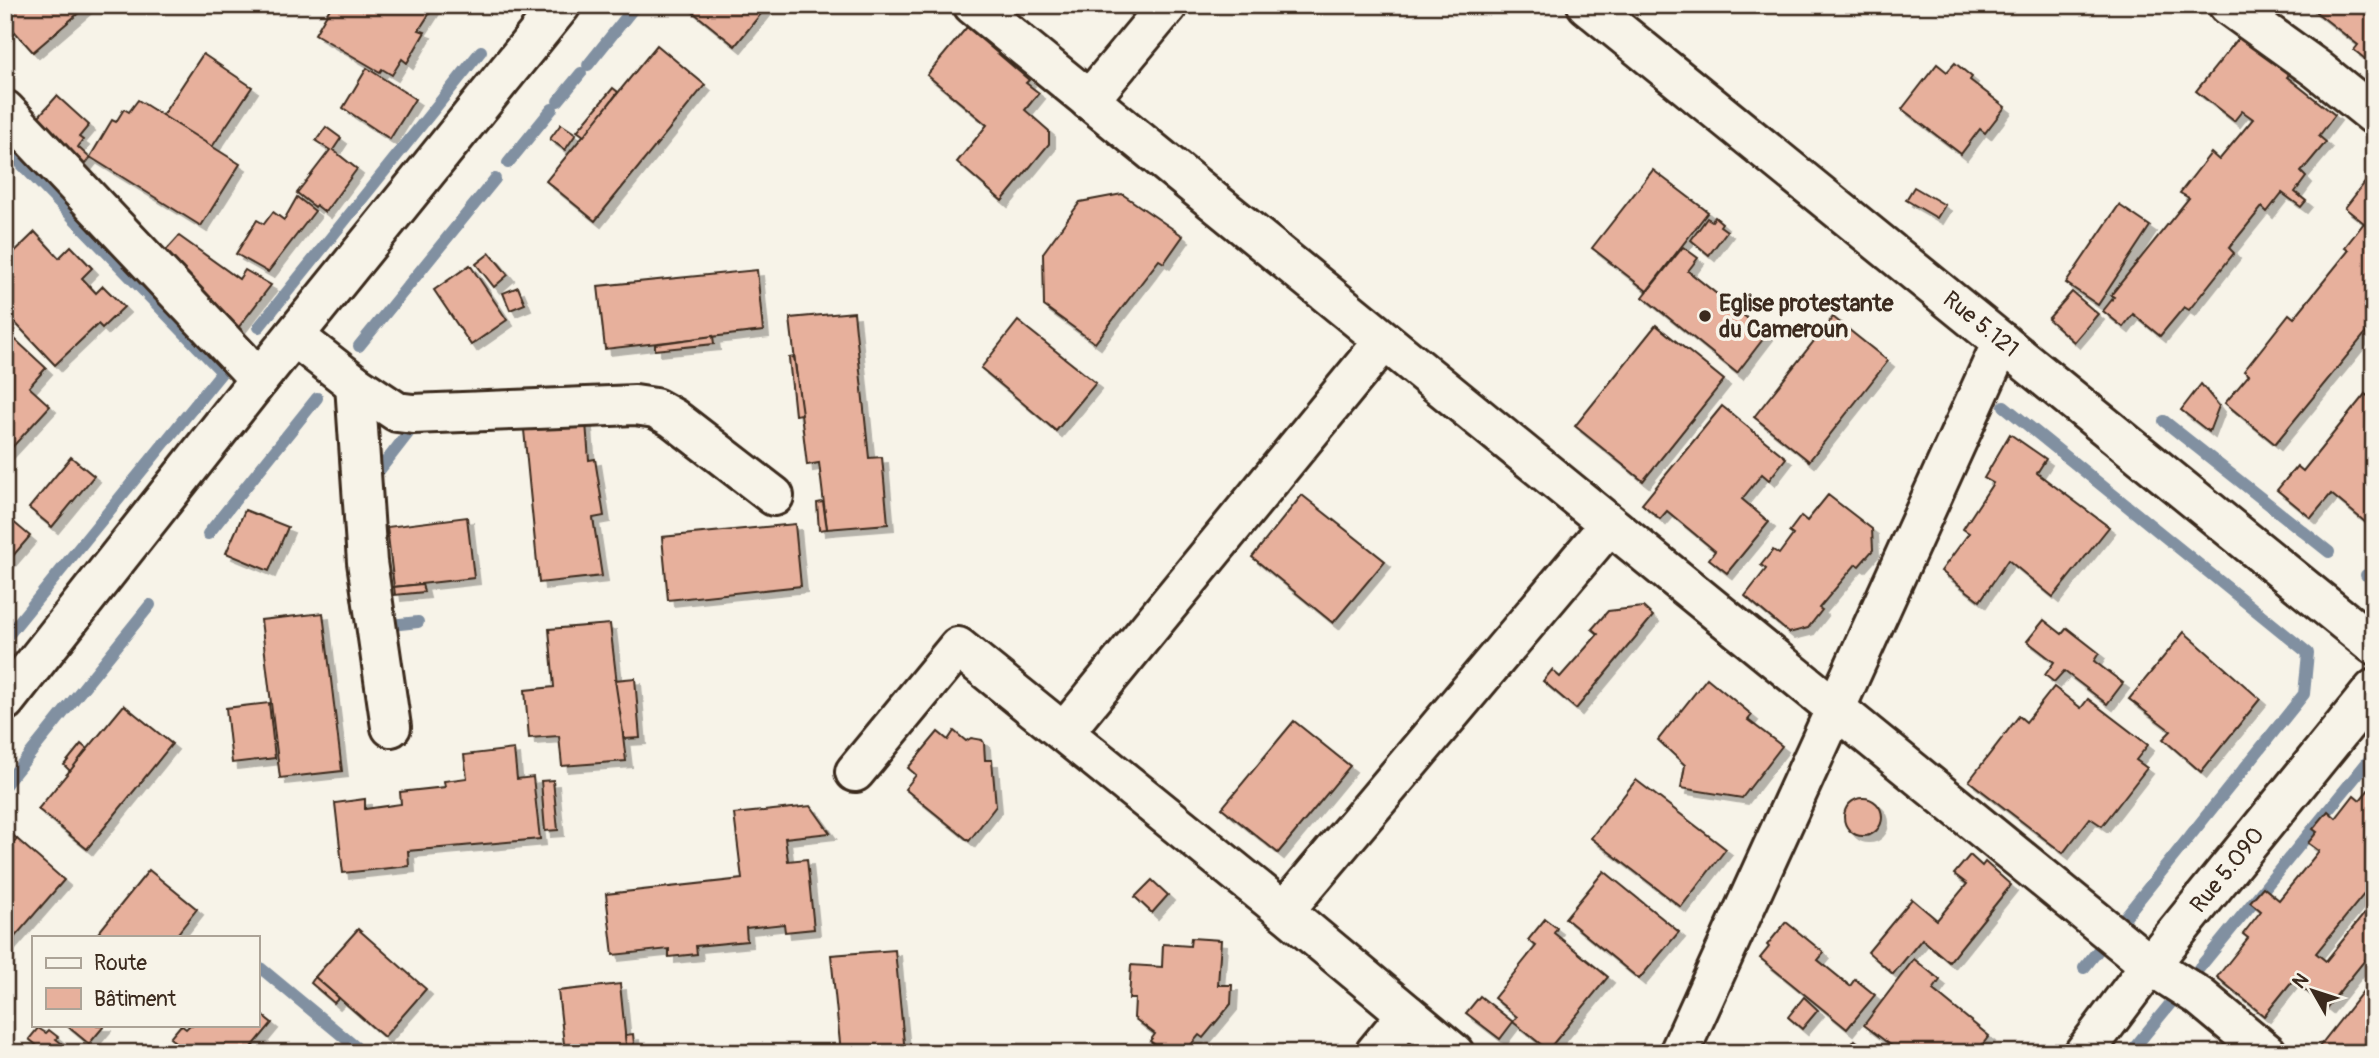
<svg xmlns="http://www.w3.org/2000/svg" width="2379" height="1058" font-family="Pangolin,sans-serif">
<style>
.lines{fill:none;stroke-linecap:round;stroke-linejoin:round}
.stream{stroke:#8190a1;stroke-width:12}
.building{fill:#e7b09c;stroke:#3b2a1e;stroke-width:2;filter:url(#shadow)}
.minor-casing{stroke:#3b2a1e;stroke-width:44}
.major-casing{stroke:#3b2a1e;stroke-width:44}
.minor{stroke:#f7f3e8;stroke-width:38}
.major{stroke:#f7f3e8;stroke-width:38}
.poi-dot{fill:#3b2a1e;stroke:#f7f3e8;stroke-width:2.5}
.labels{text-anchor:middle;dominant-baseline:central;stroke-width:7;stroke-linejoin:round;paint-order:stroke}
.poi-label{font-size:23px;font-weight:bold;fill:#3b2a1e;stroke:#f7f3e8;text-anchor:start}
.street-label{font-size:23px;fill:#3b2a1e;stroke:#f7f3e8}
</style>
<defs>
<filter id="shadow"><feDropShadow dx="6" dy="6" stdDeviation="0" flood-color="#0004"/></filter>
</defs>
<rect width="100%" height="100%" fill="#f7f3e8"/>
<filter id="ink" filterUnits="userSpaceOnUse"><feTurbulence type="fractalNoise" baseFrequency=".0143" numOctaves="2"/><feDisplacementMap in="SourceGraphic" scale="14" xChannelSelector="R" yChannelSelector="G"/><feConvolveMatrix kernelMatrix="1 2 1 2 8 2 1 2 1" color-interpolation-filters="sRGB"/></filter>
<g filter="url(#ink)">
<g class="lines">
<g class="stream">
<path d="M588 65 636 5"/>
<path d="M558 101 581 73"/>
<path d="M5 147 222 372 5 639"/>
<path d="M508 163 552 109"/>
<path d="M259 327 481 51"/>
<path d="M359 346 495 179"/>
<path d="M2004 406 2308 653 2304 694 2084 968"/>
<path d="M2164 421 2329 552"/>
<path d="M378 472 416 423"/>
<path d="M208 534 317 398"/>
<path d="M2366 575H2374"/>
<path d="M382 623V626L418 622"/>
<path d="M5 785 150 605"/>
<path d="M257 965 363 1053"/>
<path d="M2130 1053 2374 754"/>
</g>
</g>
<g class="building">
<path d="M5 5H88L33 52 5 21Z"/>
<path d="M332 5H435L419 30 425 32 407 63 402 59 392 75 382 69 380 72 315 34Z"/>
<path d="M690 5H768L735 46 688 8Z"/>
<path d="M2315 5H2374V66L2354 50 2358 45 2312 9Z"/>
<path d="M967 27 1029 80 1026 83 1039 93 1025 110 1049 131V144L1002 201 957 162 987 125 927 75Z"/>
<path d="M2241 35 2293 70 2287 77 2335 115 2319 136 2326 142 2301 172 2306 177 2295 192 2306 201 2301 207 2282 193 2267 212 2262 207 2229 248 2234 253 2189 310 2184 307 2160 336 2133 314 2123 327 2103 311 2114 297 2111 295 2189 198 2180 193 2211 153 2219 160 2253 119 2242 111 2234 121 2196 91Z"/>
<path d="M657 45 705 85 595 221 546 181Z"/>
<path d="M203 54 252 87 212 147 162 116Z"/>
<path d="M1955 63 1972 77 1970 80 2005 107 1985 133 1980 129 1961 154 1902 109 1937 64 1947 72Z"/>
<path d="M367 68 415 99 390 139 343 108Z"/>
<path d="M613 88 618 92 584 136 577 131Z"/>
<path d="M57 96 89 125 79 137 83 140 78 147 90 158 76 175 29 127Z"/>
<path d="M138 100 240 164 201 226 90 157 112 120 116 122 124 109 129 112Z"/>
<path d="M561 124 576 134 565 150 550 139Z"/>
<path d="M326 127 341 138 333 150 357 169 325 212 316 205 315 207 297 193 330 150 316 141Z"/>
<path d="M1653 170 1708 212 1647 291 1592 248Z"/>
<path d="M2374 171V231L2345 208Z"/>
<path d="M1914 187 1945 205 1937 218 1906 200Z"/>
<path d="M1122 194 1183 236 1164 263 1159 260 1095 343 1044 306 1043 253 1080 202Z"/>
<path d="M297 197 315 211 268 272 236 254 257 220 264 224 273 212 284 220Z"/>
<path d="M2119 205 2150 226 2098 305 2066 283Z"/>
<path d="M1715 217 1722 223 1720 226 1727 231 1709 255 1691 240 1707 218 1712 221Z"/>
<path d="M2364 223 2374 231V323L2275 444 2225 403 2249 375 2244 371 2289 314 2294 318 2349 250 2345 247Z"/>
<path d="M35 232 59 258 71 246 92 268 82 278 96 293 103 286 124 307 102 328 98 324 55 365 5 312V274L10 269 5 261Z"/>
<path d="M179 236 239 279 245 270 271 285 238 328 160 257Z"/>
<path d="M1683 247 1698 258 1688 271 1767 334 1737 373 1643 297Z"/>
<path d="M490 253 508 275 494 287 476 264Z"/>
<path d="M470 265 507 320 471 345 434 290Z"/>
<path d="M757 270 763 331 605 349 598 286Z"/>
<path d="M518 287 525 304 510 310 503 293Z"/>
<path d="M2072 292 2098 314 2074 342 2048 319Z"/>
<path d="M854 312 869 458 882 457 888 524 827 529 819 463 807 465 790 318Z"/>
<path d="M1833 317 1888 361 1809 461 1754 417Z"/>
<path d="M1018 321 1096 383 1056 431 981 368Z"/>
<path d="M1656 325 1724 380 1643 481 1575 426Z"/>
<path d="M5 330 46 368 29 387 50 406 5 455Z"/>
<path d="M713 336 714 344 655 350V344Z"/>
<path d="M794 357 802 414 795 415 789 358Z"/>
<path d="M2201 384 2219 406 2209 432 2181 410Z"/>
<path d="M2365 394 2374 401V521L2370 526 2331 494 2311 518 2277 490 2297 466 2303 471Z"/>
<path d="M1722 406 1786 458 1769 480 1762 474 1742 499 1769 522 1727 573 1709 559 1715 551 1667 511 1660 519 1642 504Z"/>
<path d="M586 423 589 460 595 459 604 516 593 518 602 576 539 583 524 430Z"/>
<path d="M2010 434 2046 459 2037 473 2109 527 2053 597 2008 560 1980 601 1941 571 1969 533 1963 529 1993 483 1984 478Z"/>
<path d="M71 457 94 476 52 527 29 508Z"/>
<path d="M1302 495 1385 561 1333 623 1252 557Z"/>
<path d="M1828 495 1872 529 1873 550 1859 566 1856 564 1819 608 1822 610 1808 628 1789 633 1745 596 1766 569 1761 565 1773 550 1779 554 1793 535 1789 532 1801 516 1807 521Z"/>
<path d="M823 502 827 529 819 530 817 503Z"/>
<path d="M245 510 288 527 269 571 226 553Z"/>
<path d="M5 515 30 536 5 565Z"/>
<path d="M467 517 474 578 394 587 387 527Z"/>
<path d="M795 524 801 586 668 600 662 537Z"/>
<path d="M422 584 424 592 395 595 394 587Z"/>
<path d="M1643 607 1653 616 1576 709 1543 681 1552 670 1560 677 1598 634 1592 629 1608 611Z"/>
<path d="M323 613 342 771 280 778 261 620Z"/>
<path d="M2044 620 2062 634 2067 628 2099 653 2094 661 2123 683 2107 704 2064 671 2054 682 2045 675 2054 662 2027 641Z"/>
<path d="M610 624 626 761 562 766 559 736 529 738 525 690 554 687 549 629Z"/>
<path d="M2184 632 2260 699 2201 772 2163 739 2171 731 2129 699Z"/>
<path d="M635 678 640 738 624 739 615 680Z"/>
<path d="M1707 678 1752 715 1748 720 1782 746 1742 798 1681 788 1685 765 1658 740Z"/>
<path d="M2054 687 2081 708 2088 699 2148 745 2136 760 2147 768 2102 826 2090 818 2063 853 1969 781 2019 716 2026 722Z"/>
<path d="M269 703 275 758 232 763 226 708Z"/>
<path d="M124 705 172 744 87 849 38 809Z"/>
<path d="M1294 721 1350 766 1278 853 1222 808Z"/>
<path d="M954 731 966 741 971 738 982 740 984 743 985 760H992L996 806 969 841 905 789 916 775 908 768 938 732 948 740Z"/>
<path d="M81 744 87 749 70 771 64 765Z"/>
<path d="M514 749 517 779 533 777 540 839 408 851 409 866 343 873 335 803 365 799V809L401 804 400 792 445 787 444 781 467 778 464 755Z"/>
<path d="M553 780 558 830 545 831 541 781Z"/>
<path d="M1636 780 1726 849 1681 907 1591 838Z"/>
<path d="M2374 783V882L2316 953 2326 961 2368 909 2374 913V949L2327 1007 2293 980 2264 1016 2217 977 2248 938 2243 934 2261 911 2250 902 2263 887 2279 900 2319 851 2308 843 2317 832 2313 829 2328 811 2336 818 2354 795 2360 800Z"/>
<circle cx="1863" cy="817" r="19"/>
<path d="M811 806 830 833 785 838 788 861 807 859 814 929 785 932 784 924 746 928 747 941 696 946 697 954 669 957V949L613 955 606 894 742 879 734 814Z"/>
<path d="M12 834 17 839 5 853V841Z"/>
<path d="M17 839 64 880 7 946 5 853Z"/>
<path d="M1970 855 1982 866 1985 862 2011 885 1949 962 1922 939 1893 974 1868 952 1912 899 1937 920 1967 884 1954 874Z"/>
<path d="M149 870 197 909 175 937H95Z"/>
<path d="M1604 871 1679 932 1639 979 1565 918Z"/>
<path d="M1152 880 1168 895 1152 913 1135 897Z"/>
<path d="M1545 919 1557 928 1554 933 1608 977 1548 1050 1513 1022 1517 1017 1494 998 1536 946 1528 940Z"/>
<path d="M1786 922 1824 953 1818 960 1850 986 1855 979 1875 995 1847 1029 1760 958 1769 947 1767 945Z"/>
<path d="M358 929 426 989 384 1037 315 977Z"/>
<path d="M1191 938 1221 940 1218 985H1232L1231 1004 1203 1038 1199 1035 1184 1053H1166L1150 1041 1155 1034 1134 1018 1135 999H1129L1131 965 1162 967 1163 944 1190 946Z"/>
<path d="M895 950 905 1053H841L831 955Z"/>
<path d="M1914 959 1940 980 1933 990 1989 1036 1976 1053H1895L1897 1050 1864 1025Z"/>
<path d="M315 977 339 998 334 1003 311 983Z"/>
<path d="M620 984 627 1053H565L558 991Z"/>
<path d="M2364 990 2374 998V1053L2315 1052Z"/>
<path d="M1480 996 1513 1022 1500 1039 1466 1013Z"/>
<path d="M1804 997 1818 1010 1802 1029 1788 1017Z"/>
<path d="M257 1011 272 1023 247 1053H167L175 1042 170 1038 181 1025 186 1029 190 1025H257Z"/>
<path d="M66 1025H105L89 1044Z"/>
<path d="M38 1028 46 1033 49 1030 58 1037 56 1039 66 1047 62 1053H46L29 1039Z"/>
<path d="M633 1034 635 1053H627L625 1035Z"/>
<path d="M1855 1040 1871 1053H1844Z"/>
</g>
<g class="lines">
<defs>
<g id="minor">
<path d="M973 5 2150 965 2200 997 2267 1053"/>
<path d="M1587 5 2374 645"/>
<path d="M2228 5 2317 69 2374 115"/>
<path d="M1089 100 1168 5"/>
<path d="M5 110 259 379"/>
<path d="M294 336 355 384 397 412 413 414 635 405 655 408 673 418 774 496"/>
<path d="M355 384 367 562 391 727"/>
<path d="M5 701 259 379 561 5"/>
<path d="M1064 732 1384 341"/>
<path d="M855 772 958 647 1284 911 1454 1053"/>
<path d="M1284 911 1609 525"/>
<path d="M1375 1053 1407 1014"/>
<path d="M1679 1053 2002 342"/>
</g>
<path id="major" d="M2084 1053 2150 965 2374 689"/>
</defs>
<use href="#minor" class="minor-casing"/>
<use href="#major" class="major-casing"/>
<use href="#minor" class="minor"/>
<use href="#major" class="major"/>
</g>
</g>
<circle class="poi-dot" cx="1705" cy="316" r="7"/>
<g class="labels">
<g class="poi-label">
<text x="1719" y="303">Eglise protestante<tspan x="1719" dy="26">du Cameroun</tspan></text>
</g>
<g class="street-label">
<text transform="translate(1981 324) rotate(39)">Rue 5.121</text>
<text transform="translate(2227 870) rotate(-51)">Rue 5.090</text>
</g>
</g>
<rect width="2379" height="1058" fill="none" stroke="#f7f3e8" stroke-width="28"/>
<rect x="14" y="14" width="2351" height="1030" fill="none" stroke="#3b2a1e" stroke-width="2.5" filter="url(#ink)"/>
<rect x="32" y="936" width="228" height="91" fill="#f7f3e8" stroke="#aca397" stroke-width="2"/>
<rect x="46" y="958" width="35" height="10" fill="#f7f3e8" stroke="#aca397" stroke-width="2"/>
<text x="94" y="970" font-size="21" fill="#3b2a1e">Route</text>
<rect x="46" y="988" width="35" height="21" fill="#e7b09c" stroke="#aca397" stroke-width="2"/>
<text x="94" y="1006" font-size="21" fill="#3b2a1e">Bâtiment</text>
<g transform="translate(2313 991) rotate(309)" stroke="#f7f3e8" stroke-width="5" paint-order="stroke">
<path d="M0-5L12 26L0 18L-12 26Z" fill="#3b2a1e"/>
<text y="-10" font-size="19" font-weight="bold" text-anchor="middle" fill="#3b2a1e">N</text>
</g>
</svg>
